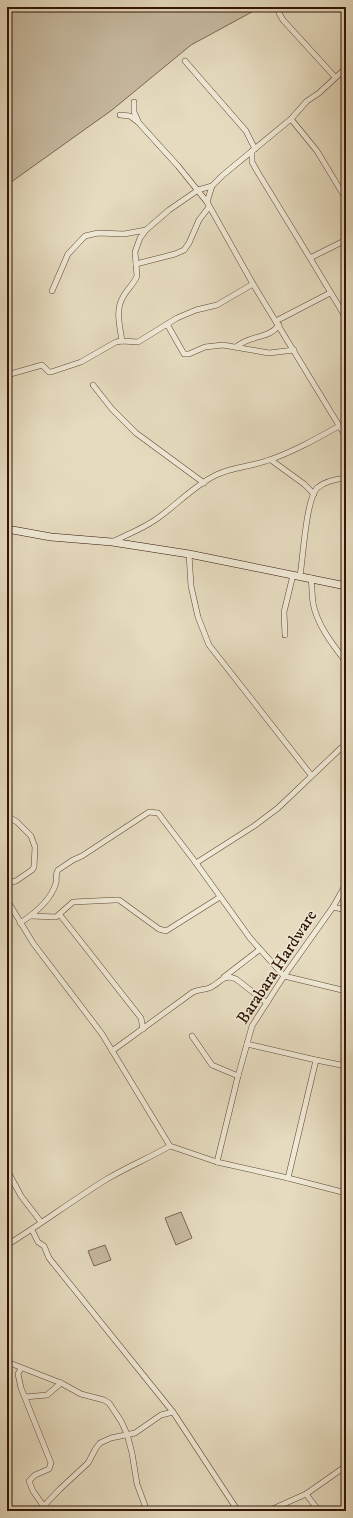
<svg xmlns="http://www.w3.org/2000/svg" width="353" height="1518" font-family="'IM FELL DW Pica',serif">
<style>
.green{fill:#c7b9a0;stroke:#7c6653}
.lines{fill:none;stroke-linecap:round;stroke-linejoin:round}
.street-casing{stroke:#5e4634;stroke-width:6}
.secondary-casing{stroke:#311406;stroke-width:8}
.street{stroke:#efe8d5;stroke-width:5}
.secondary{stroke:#efe8d5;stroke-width:7}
.labels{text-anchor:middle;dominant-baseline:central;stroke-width:3;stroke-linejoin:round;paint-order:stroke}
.street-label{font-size:17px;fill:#311406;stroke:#efe8d5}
</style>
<rect width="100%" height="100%" fill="#e6dbbf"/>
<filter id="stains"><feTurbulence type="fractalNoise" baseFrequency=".005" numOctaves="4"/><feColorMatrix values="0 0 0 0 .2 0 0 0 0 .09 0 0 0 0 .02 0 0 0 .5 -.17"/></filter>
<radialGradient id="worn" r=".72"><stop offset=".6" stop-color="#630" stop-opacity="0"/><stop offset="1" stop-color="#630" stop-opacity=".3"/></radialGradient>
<g class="green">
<path d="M7 7H261L191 45 112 110 7 185Z"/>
<path d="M181 1212 192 1238 176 1245 165 1218Z"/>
<path d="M105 1245 111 1260 94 1266 88 1251Z"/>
</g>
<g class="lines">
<defs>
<g id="street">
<path d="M279 7V13L283 20 335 77"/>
<path d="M185 61 246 131 255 149"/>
<path d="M134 102V112L138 121"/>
<path d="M120 115 130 116 138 122 178 166 207 202 253 284 346 437"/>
<path d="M291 119 317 151 346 199"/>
<path d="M252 151V162L257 171 310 258 346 318"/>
<path d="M207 202 212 186 223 175 291 119 307 101 319 93 346 68"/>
<path d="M310 258 346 240"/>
<path d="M136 264 175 254 184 250 189 243 199 220 209 207"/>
<path d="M52 291 68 254 85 236 98 233 124 234 146 230"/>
<path d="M276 321 330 293"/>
<path d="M167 324 184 354H189L205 347 223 345 269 353 294 350"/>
<path d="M122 341C120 327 115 310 123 297 127 289 134 284 137 276L135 252 140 238 146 230 169 210 198 190 212 186"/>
<path d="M236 347C251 334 268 340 279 325"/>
<path d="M7 375 42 365 49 372H51L81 362 116 342 122 341 138 342 177 318 196 310 217 305 253 284"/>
<path d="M93 385 112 409 136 433 204 483"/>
<path d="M271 460 304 484 314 494"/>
<path d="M112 542C126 535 142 529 155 520 176 506 193 486 216 475 232 467 249 467 266 461 291 453 316 439 339 426"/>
<path d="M189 554 191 586 198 617 209 645 311 775"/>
<path d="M300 576C303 558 306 500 317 488 325 481 336 479 346 478"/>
<path d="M311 578C312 586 312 595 313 603 317 625 333 645 346 662"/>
<path d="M285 635 284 612 293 575"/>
<path d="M7 816 17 822 31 836 35 847 34 867 32 870 16 881 7 883"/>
<path d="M196 863 254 826 278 808 341 748"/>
<path d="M7 900 33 943 102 1034 170 1146 217 1162 288 1178 346 1193"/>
<path d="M333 907 346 910"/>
<path d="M60 915 141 1018 143 1029"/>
<path d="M31 916 56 917 73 902 115 900H119L159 929 166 931 220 897"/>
<path d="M20 923C34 914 51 900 56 883 57 878 55 875 58 870L73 860 82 856 149 812 158 813 196 863 250 938 284 976 346 991"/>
<path d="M224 977 259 950"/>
<path d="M192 1036 212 1065 238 1076"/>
<path d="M247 1044 316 1060 346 1066"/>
<path d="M112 1051 193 992C199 989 204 990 209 988 220 984 223 973 236 979L267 1003"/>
<path d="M217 1162 238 1076 252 1026 284 976 333 907 346 884"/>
<path d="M7 1170 21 1196 41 1222"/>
<path d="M288 1178 316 1060"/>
<path d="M32 1230 38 1242 44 1246 49 1258 173 1412 238 1511"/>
<path d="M7 1245C41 1224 73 1200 107 1179 127 1167 149 1158 170 1146"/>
<path d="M7 1362 61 1383 81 1394 104 1400 109 1403 121 1421 127 1434 132 1453 137 1484 147 1511"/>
<path d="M21 1368 18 1374 21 1388 51 1463 49 1469 35 1475 29 1481 33 1491 47 1511"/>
<path d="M25 1397 47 1395 61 1383"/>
<path d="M306 1494 319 1511"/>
<path d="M39 1511 60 1489 88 1463 96 1448 100 1443 111 1438 135 1433 161 1415 173 1412"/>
<path d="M268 1511 306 1494 346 1466"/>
</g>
<path id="secondary" d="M7 529 51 537 112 542 189 554 346 586"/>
</defs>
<use href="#street" class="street-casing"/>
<use href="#secondary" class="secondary-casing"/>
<use href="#street" class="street"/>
<use href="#secondary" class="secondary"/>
</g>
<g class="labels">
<g class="street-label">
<text transform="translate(277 967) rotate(-57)">Barabara Hardware</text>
</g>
</g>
<rect width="353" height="1518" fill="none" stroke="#e6dbbf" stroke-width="24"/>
<rect x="8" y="8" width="337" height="1502" fill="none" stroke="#311406" stroke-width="2"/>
<rect x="12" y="12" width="329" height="1494" fill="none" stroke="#311406"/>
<rect width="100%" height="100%" filter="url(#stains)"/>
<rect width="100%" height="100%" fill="url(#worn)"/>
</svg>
